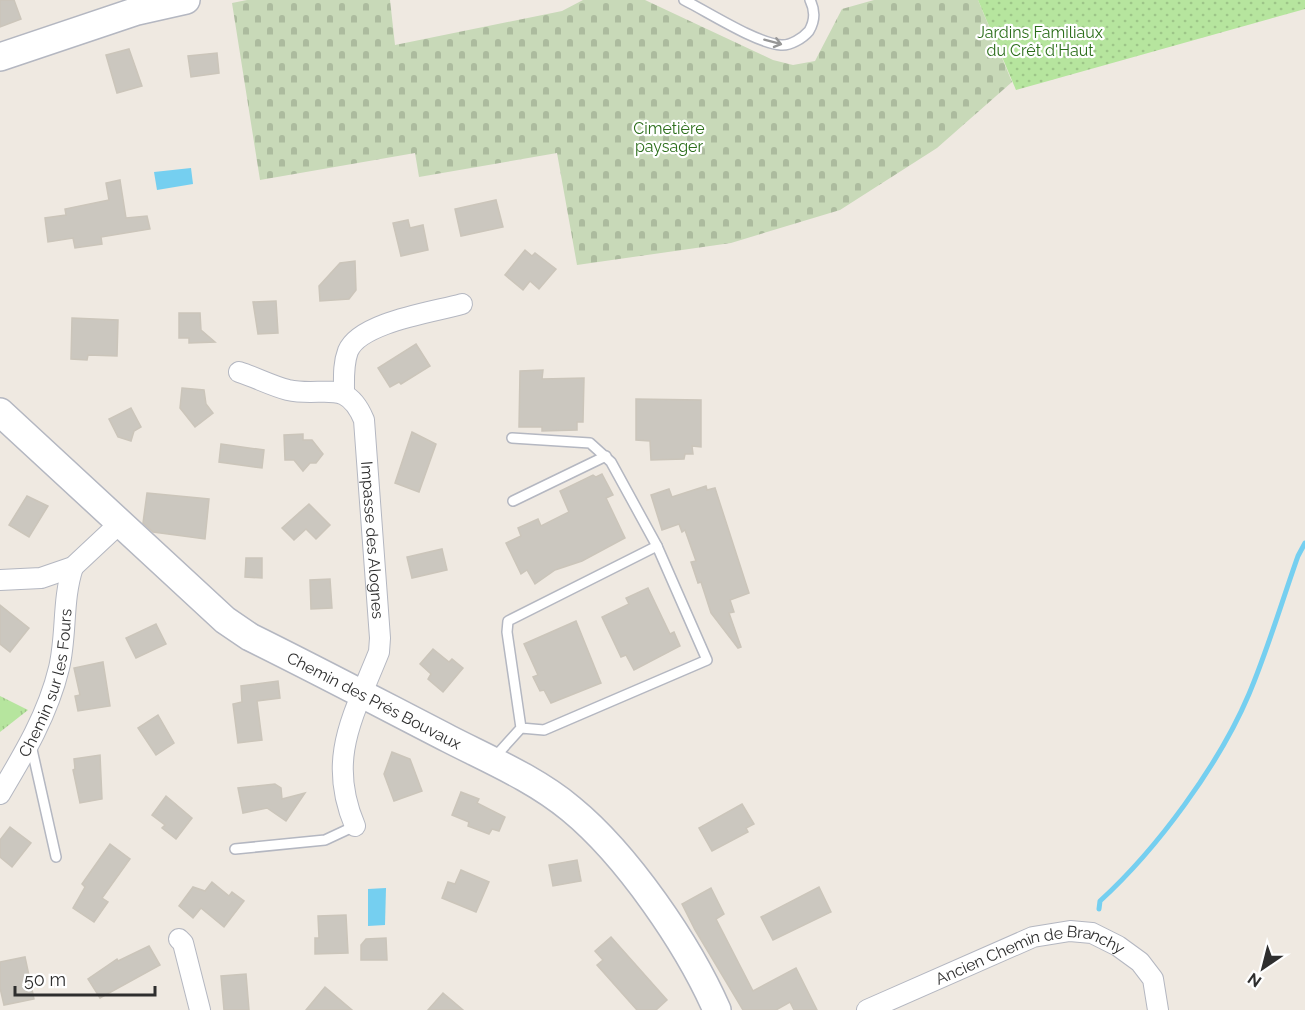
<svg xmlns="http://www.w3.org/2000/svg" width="1305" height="1010" font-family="Raleway,sans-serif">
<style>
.grass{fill:url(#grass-tufts)}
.cemetery{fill:url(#cemetery-stones)}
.garden{fill:url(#garden-dots)}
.water{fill:#75cff0}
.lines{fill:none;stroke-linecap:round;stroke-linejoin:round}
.stream{stroke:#75cff0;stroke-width:5}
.building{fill:#cbc7bf;stroke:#cbc5ba;stroke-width:1.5}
.lane-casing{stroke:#b4b7c1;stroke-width:12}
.street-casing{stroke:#b4b7c1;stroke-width:22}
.secondary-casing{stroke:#b4b7c1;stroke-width:30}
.lane{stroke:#fff;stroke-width:9}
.street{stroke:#fff;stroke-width:20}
.secondary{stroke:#fff;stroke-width:27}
.oneway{stroke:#969696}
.labels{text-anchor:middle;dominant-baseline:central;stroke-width:4.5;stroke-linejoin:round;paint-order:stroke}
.park-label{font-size:16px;fill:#2c6e1b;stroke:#fff}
.street-label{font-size:16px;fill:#2e2e2e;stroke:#fff}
</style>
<defs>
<pattern id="grass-tufts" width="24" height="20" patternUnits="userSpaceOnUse" patternTransform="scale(1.5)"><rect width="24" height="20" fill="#b6e59e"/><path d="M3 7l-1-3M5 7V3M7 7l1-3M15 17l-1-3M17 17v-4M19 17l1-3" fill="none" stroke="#9dc588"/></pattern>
<pattern id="cemetery-stones" width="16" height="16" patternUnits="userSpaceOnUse" patternTransform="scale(1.5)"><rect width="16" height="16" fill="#c8d9b8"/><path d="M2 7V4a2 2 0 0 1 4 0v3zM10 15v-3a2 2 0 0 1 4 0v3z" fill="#acbb9e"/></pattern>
<pattern id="garden-dots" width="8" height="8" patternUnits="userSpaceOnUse" patternTransform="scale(1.5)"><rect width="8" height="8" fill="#b6e59e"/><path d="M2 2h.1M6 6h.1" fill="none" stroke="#9dc588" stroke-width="1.8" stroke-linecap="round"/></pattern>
</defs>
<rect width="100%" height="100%" fill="#efe9e1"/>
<path class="grass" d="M0 696 28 710 0 732Z"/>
<path class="cemetery" d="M247 0H390L395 45 562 11 583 0H645L773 60 793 65 815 61 842 9 874 0H978L1012 82 937 148 840 210 731 243 577 265 557 153 419 177 415 153 260 180 232 3Z"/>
<path class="garden" d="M978 0H1305V9L1016 90Z"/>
<g class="water">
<path d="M191 168 193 184 157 190 154 172Z"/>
<path d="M386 888 385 925 368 926V889Z"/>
</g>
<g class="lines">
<path class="stream" d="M1099 909 1100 901C1157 849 1219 765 1249 694 1268 649 1282 601 1298 556L1305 543"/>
</g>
<g class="building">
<path d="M0 0H14L21 19 0 27Z"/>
<path d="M129 49 142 86 117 93 106 55Z"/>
<path d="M217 53 219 73 191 77 188 56Z"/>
<path d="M120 180 126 218 147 216 150 229 101 237 102 244 75 248 73 238 48 242 45 218 66 215 65 209 109 200 106 183Z"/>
<path d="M496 200 503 227 461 236 455 209Z"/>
<path d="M408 220 410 228 423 225 428 250 401 256 393 223Z"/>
<path d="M525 250 532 256 535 253 556 269 539 289 530 281 523 290 505 275Z"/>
<path d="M355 261 356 290 349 299 320 301 319 286 340 263Z"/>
<path d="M276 301 278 333 258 334 253 302Z"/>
<path d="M179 313H200L201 330 215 342 189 343V338H179Z"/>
<path d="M72 318 118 320 117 356 88 355 87 360 71 359Z"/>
<path d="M416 344 430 366 401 384 399 382 390 387 378 368Z"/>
<path d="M543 370 542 379 584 378 583 422H577V430L542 431V427H519L520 371Z"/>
<path d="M182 388 204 390 206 404 213 413 195 427 180 408Z"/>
<path d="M636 399 701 400V447L692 446 693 454H685L684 459 651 460 650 441 636 440Z"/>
<path d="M131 408 141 427 134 431 131 441 118 437 109 419Z"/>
<path d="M412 432 436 444 419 492 395 483Z"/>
<path d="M303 434V440H312L323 454 316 463H310L303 471 294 460H285L284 435Z"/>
<path d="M221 444 264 450 262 468 219 462Z"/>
<path d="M602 474 613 495 606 498 625 538 582 561 555 570 535 584 527 570 521 574 506 543 521 536 518 528 538 519 541 526 569 512 560 491 593 475 596 477Z"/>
<path d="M706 486 707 490 715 488 749 593 730 600 734 612 729 613 741 647 738 648 711 613 701 582 698 583 691 562 696 561 685 530 682 532 679 524 662 530 651 495 669 489 672 497Z"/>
<path d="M147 493 209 499 205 539 153 532 143 523Z"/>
<path d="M27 496 48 506 29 537 9 525Z"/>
<path d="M309 504 330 525 316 539 306 529 294 540 282 528Z"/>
<path d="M442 549 447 570 412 578 407 557Z"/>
<path d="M246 558H262V578L245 577Z"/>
<path d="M330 579 332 608 311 609 310 580Z"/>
<path d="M648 588 670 634 674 632 680 646 634 670 626 655 621 657 602 617 629 604 626 598Z"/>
<path d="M0 605 29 628 10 652 0 644Z"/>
<path d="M576 621 601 683 551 703 544 690 540 691 533 677 538 675 524 644Z"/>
<path d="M156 624 166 644 136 658 126 638Z"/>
<path d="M433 649 449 662 452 659 463 668 443 692 428 679 431 674 420 664Z"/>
<path d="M103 662 110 706 78 711 75 696 80 695 74 668Z"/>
<path d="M278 681 280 698 257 701 262 740 238 743 233 704 242 702 241 686Z"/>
<path d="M158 715 174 743 156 755 138 728Z"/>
<path d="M392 752 410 759 422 791 394 801 384 774Z"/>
<path d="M100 755 102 799 80 803 73 770 75 769 74 759Z"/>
<path d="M275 784 281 788 282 799 305 793 286 821 267 808 243 813 238 788Z"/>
<path d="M461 792 479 799 477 803 505 817 499 831 492 829 489 834 468 826 469 822 452 815Z"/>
<path d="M166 796 192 818 176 839 162 828 165 825 152 815Z"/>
<path d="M742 804 754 824 746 828 748 832 712 851 699 828Z"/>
<path d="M10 827 31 843 12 867 0 857V840Z"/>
<path d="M110 844 130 859 102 898 108 902 94 922 73 908 85 887 82 884Z"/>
<path d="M577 860 581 881 553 886 549 865Z"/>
<path d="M461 870 489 882 476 912 442 898 448 882 455 884Z"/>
<path d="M212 882 229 896 232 892 244 901 224 927 201 908 193 918 179 906 193 887 205 891Z"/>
<path d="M819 887 831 912 773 940 761 917Z"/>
<path d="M711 888 724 914 716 919 753 991 796 968 817 1010H794L790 1002 776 1010H743L695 930 682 904Z"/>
<path d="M346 915 348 953 315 954V938H319L318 916Z"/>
<path d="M611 937 667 1000 656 1010H637L597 965 603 960 595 951Z"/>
<path d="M386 938 387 960H361V945L366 939Z"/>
<path d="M149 946 160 965 100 998 88 979 117 959 118 961Z"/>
<path d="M25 957 34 999 4 1005 0 988V962Z"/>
<path d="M246 974 249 1010H224L221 976Z"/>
<path d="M325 987 352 1010H306Z"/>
<path d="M443 993 463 1010H428Z"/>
</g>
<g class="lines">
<defs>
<g id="lane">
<path d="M684 0C708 12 756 43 781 45 790 46 803 38 809 31 815 21 815 10 810 0"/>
<path d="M512 438 590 443 611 462 657 546"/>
<path d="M513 501 606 456"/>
<path d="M31 745 56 857"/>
<path d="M493 759 521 728 544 730 707 660 657 546 508 621 507 632 521 728"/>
<path d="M235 849 325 840 355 826"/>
</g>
<g id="street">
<path id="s1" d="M239 372C255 377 272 386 288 390 324 398 346 377 364 420L380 638 379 652C354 715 326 758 355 826"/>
<path d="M344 392C344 378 343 364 348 351 360 322 434 312 462 304"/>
<path d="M0 580 41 578 73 567 120 523"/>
<path id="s2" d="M0 794C24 754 48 714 59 668 67 634 62 600 73 567"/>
<path d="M179 939 183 943 200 1010"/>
<path id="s3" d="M867 1010 1033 937 1070 931 1092 933 1118 946 1140 962 1153 979 1158 1010"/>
</g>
<g id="secondary">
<path d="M0 57 137 11 186 0"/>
<path id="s4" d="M0 412 225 620 250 637C317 670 383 705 449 739 490 760 535 779 571 809 627 855 688 944 717 1010"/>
</g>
</defs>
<use href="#lane" class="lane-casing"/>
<use href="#street" class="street-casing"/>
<use href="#secondary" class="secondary-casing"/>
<use href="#lane" class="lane"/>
<use href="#street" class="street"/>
<use href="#secondary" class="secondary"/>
</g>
<defs><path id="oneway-shaft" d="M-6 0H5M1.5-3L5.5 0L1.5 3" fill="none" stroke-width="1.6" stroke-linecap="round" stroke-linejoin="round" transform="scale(1.5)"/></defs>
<use class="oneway" href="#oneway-shaft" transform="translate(773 42) rotate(15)"/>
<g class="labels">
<g class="park-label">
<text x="1040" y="32">Jardins Familiaux<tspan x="1040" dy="18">du Crêt d'Haut</tspan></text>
<text x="669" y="128">Cimetière<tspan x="669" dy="18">paysager</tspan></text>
</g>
<g class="street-label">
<text stroke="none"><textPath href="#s1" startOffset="262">Impasse des Alognes</textPath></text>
<text stroke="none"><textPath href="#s2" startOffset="122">Chemin sur les Fours</textPath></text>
<text stroke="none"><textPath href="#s4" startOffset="476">Chemin des Prés Bouvaux</textPath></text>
<text stroke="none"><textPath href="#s3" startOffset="176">Ancien Chemin de Branchy</textPath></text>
</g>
</g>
<g transform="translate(1263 968) rotate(215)" stroke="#ffffff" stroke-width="4.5" paint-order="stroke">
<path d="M0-4.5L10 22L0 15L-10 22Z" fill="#2e2e2e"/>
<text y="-9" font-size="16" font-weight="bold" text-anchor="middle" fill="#2e2e2e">N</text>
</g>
<path d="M15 986v9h140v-9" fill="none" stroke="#2e2e2e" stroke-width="3"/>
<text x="24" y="986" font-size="18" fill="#2e2e2e" stroke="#ffffff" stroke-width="4.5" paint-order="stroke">50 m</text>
</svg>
